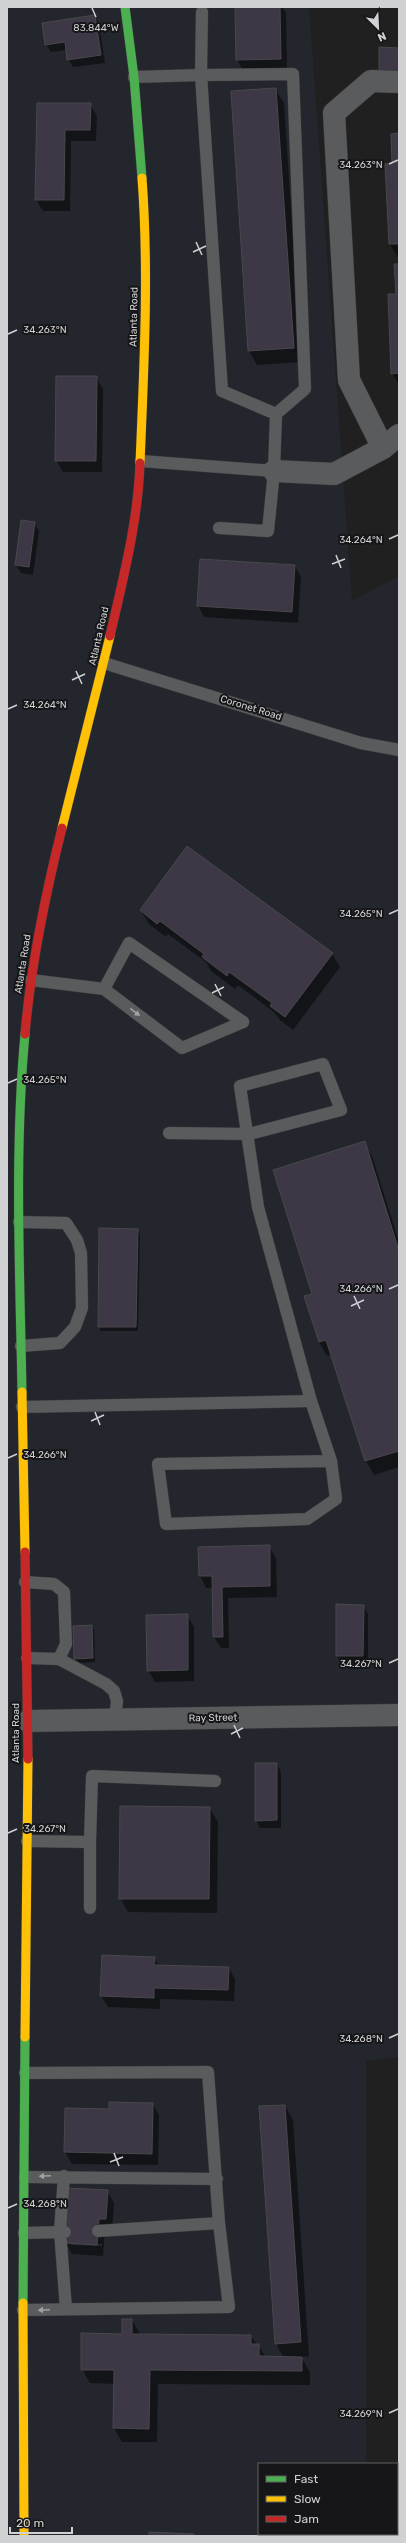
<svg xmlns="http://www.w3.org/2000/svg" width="406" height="2543" font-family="Rubik,sans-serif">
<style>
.built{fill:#23262d}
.shadow{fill:#0007;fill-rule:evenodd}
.building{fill:#3d3746;stroke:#49494a}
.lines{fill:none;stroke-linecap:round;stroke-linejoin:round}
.lane-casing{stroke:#3a3a3b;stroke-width:13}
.street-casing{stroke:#3a3a3b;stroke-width:23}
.fast-casing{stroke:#3a3a3b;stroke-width:10}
.slow-casing{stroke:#3a3a3b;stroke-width:10}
.jam-casing{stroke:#3a3a3b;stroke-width:10}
.lane{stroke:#5a5b5c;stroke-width:12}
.street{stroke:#5a5b5c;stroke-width:22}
.fast{stroke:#4caf50;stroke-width:9}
.slow{stroke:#ffc107;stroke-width:9}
.jam{stroke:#c62828;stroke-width:9}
.oneway{fill:#a1a2a3}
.ticks{fill:none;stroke:#d0d1d3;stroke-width:1.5}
.labels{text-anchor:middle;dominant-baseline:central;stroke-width:4;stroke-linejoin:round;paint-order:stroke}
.street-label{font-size:10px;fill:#d0d1d3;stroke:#161619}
.ticks-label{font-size:10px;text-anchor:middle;fill:#d0d1d3;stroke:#161619;stroke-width:4;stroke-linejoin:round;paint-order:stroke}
</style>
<rect width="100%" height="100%" fill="#202021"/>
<path class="built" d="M7 7H309L352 601 399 576V2057L366 2061V2464H259V2534H394L395 2536H7Z"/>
<g class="shadow">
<path d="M236 7H282L286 13 287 70 243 71 237 59Z"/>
<path d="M95 16 99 24 105 63 73 67 68 59 67 50 51 52 46 44Z"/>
<path d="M275 89 284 103 301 362 257 365 249 351Z"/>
<path d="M38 104H90L97 116 96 141H71L70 211H43L36 200Z"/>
<path d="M399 134V258H398L390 244 394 164Z"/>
<path d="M399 265V385L392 373Z"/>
<path d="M96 377 103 389 102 472H63L56 460Z"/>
<path d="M34 523 39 531 33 575 21 573 16 565Z"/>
<path d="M295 566 301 577 298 623 204 617 198 605Z"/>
<path d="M141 911 332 954 340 967 293 1030 280 1020 275 1013 238 985 235 989 211 971 206 962 168 934 166 937 149 924Z"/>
<path d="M364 1143 372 1156 399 1242V1467L374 1475 366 1461 332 1354 327 1356 319 1342 313 1294Z"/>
<path d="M137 1230 140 1234 138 1331H101L99 1327Z"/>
<path d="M269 1546 276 1558 277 1597 228 1598 229 1648H221L214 1637 213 1588H206L200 1576 199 1548Z"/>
<path d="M363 1606 368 1614V1664H342L337 1656Z"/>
<path d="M187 1615 194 1627V1681L155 1682 148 1670Z"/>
<path d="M92 1626 94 1630 95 1662 77 1663 75 1659Z"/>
<path d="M277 1764 281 1772V1828H260L256 1820Z"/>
<path d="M210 1808 218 1822 217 1913 128 1912 120 1898Z"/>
<path d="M154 1958 159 1966 229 1968 235 1979 234 2001 160 1999V2009L108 2007 101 1996Z"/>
<path d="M153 2104 159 2115 158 2165 72 2164 65 2152 66 2109 110 2110Z"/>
<path d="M285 2106 293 2120 309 2356 301 2357 310 2372V2385L158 2384 157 2442H122L114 2428 115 2384 90 2383 82 2369 123 2335 132 2320 140 2334 251 2336 266 2357 284 2358 276 2344Z"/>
<path d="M107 2191 114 2203 112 2230H105L103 2256 72 2254 66 2243ZM71 2243 102 2244V2246L71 2245Z"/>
</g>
<g class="building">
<path d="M235 7H280L281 59 236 60Z"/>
<path d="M95 15 101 55 67 60 65 42 45 45 42 23Z"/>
<path d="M379 47 399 48V72L379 71Z"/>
<path d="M276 88 294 348 248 351 231 91Z"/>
<path d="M37 103H91L90 130H65L64 200H35Z"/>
<path d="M399 133V244H389L385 164 392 163 391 134Z"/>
<path d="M394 264H399V373L391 374 388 294H396Z"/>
<path d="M56 376H97L96 461H55Z"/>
<path d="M21 520 35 522 29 567 15 565Z"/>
<path d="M200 559 295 565 292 612 197 606Z"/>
<path d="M187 846 333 953 285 1017 270 1006 272 1003 229 972 227 976 202 957 204 954 160 921 157 924 140 910Z"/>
<path d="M365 1141 399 1251V1451L365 1461 326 1340 319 1342 304 1296 312 1294 273 1170Z"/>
<path d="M99 1228 138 1229 136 1327H98Z"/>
<path d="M270 1545V1586L222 1587 223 1637H213L212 1576H199L198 1547Z"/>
<path d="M336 1604 364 1605 363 1656H336Z"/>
<path d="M188 1614V1670L147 1671 146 1615Z"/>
<path d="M92 1625 93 1658 74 1659 73 1626Z"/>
<path d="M255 1763H277V1820L255 1821Z"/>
<path d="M120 1806 210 1807 209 1899H119Z"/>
<path d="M102 1955 155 1957 154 1965 229 1967 228 1990 154 1988V1998L100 1996Z"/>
<path d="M109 2102 153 2103 152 2154 64 2152 65 2108 109 2109Z"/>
<path d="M285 2105 301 2342 275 2344 259 2106Z"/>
<path d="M68 2188 108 2190 106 2219H99L97 2245 65 2243Z"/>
<path d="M122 2319H132V2334L251 2335V2344H259V2356L302 2357V2371L150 2370 149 2429 113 2428 114 2370H81V2333L122 2334Z"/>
<path d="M149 2532 194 2534V2536H149Z"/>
</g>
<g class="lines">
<defs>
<g id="lane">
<path d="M134 77 201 75 202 12"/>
<path d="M141 461 274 471 276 414 222 391 201 75 293 74 305 389 276 414"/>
<path d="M219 528 268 531 274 471"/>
<path d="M104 663 361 743 399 750"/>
<path d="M31 980 104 989 182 1048 243 1022"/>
<path d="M104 989 129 943 243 1022"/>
<path d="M19 1222 66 1223 77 1240 81 1253 82 1308 75 1327 60 1343 21 1346"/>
<path d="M311 1401 331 1461 336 1499 307 1519 166 1524 158 1464 331 1461"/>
<path d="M22 1407 311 1401 258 1207 240 1086 323 1064 341 1110 249 1134 169 1133"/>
<path d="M25 1582 54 1584 64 1592 66 1644 59 1659"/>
<path d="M27 1658 59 1659 106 1684 114 1691 117 1701 115 1720"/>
<path d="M27 1841 90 1842 92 1776 215 1781"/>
<path d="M90 1842V1908"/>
<path d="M64 2176 60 2231 66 2309"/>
<path d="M25 2177 217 2179"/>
<path d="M98 2231 219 2223"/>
<path d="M24 2233 65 2232"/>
<path d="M23 2310 229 2307 219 2223 208 2072 25 2073"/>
</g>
<g id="street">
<path d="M383 448 349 380 334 113 371 81 399 82"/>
<path d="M274 471 334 474 383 448 399 435"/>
<path d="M28 1721 399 1715"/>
</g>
<g id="fast">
<path d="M125 7 134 77 142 178"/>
<path d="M22 1392C20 1273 14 1153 25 1034"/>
<path d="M23 2303 25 2037"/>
</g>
<g id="slow">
<path d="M140 463C144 368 149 272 142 178"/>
<path d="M62 828 110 636"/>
<path d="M22 1392 25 1552"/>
<path d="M25 2037 28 1759"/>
<path d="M23 2303 24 2536"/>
</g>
<g id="jam">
<path d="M110 636C123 579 138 522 140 463"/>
<path d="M25 1034C31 964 45 896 62 828"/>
<path d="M25 1552 28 1759"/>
</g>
</defs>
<use href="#lane" class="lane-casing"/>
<use href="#street" class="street-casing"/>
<use href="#fast" class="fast-casing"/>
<use href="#slow" class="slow-casing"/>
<use href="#jam" class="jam-casing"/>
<use href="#lane" class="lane"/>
<use href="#street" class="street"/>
<use href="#fast" class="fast"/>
<use href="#slow" class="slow"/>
<use href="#jam" class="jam"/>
</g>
<defs><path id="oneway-solid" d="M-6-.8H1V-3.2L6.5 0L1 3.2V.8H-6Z"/></defs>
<g class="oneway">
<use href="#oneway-solid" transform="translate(135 1012) rotate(37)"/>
<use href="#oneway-solid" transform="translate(45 2176) rotate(178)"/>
<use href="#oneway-solid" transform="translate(44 2310) rotate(178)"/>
</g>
<path class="ticks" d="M92 8 96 17M389 164 398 160M196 242 202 255M193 252 206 246M8 334 17 330M389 539 398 535M336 555 341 568M332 564 345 559M76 671 82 684M72 680 85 674M8 709 17 705M389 914 398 910M215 984 221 996M212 993 224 987M8 1083 17 1079M389 1289 398 1285M354 1296 360 1309M351 1306 364 1300M95 1412 100 1425M91 1421 104 1415M8 1458 17 1454M389 1663 398 1659M234 1725 240 1738M231 1734 243 1728M8 1833 17 1829M389 2038 398 2034M114 2153 119 2166M110 2162 123 2157M8 2208 17 2204M389 2413 398 2409"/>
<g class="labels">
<g class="street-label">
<text transform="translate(134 317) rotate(-89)">Atlanta Road</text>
<text transform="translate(99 636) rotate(-77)">Atlanta Road</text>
<text transform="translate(251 708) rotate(17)">Coronet Road</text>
<text transform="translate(23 964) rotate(-81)">Atlanta Road</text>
<text transform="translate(213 1718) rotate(-1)">Ray Street</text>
<text transform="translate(16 1733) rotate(-90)">Atlanta Road</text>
</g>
</g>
<g class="ticks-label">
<text x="96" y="31">83.844°W</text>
<text x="361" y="168">34.263°N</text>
<text x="45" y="333">34.263°N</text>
<text x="361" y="543">34.264°N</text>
<text x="45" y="708">34.264°N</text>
<text x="361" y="917">34.265°N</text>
<text x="45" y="1083">34.265°N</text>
<text x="361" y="1292">34.266°N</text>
<text x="45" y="1458">34.266°N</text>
<text x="361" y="1667">34.267°N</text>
<text x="45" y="1832">34.267°N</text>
<text x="361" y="2042">34.268°N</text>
<text x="45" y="2207">34.268°N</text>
<text x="361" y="2417">34.269°N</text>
</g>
<rect width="406" height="2543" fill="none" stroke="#d0d1d3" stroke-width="16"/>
<rect x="258" y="2463" width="140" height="72" fill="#161619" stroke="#606163"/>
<rect x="266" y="2476" width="20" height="6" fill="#4caf50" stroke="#606163"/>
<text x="294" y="2483" font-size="12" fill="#d0d1d3">Fast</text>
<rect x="266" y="2496" width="20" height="6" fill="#ffc107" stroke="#606163"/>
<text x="294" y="2503" font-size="12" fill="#d0d1d3">Slow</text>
<rect x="266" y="2516" width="20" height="6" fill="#c62828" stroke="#606163"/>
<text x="294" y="2523" font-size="12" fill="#d0d1d3">Jam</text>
<g transform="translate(378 28) rotate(156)" stroke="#161619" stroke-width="3" paint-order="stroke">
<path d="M0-3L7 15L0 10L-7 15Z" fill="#d0d1d3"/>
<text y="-6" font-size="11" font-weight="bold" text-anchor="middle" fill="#d0d1d3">N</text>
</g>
<path d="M10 2527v6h62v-6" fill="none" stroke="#d0d1d3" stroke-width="2"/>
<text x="16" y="2527" font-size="12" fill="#d0d1d3" stroke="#161619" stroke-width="3" paint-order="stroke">20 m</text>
</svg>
